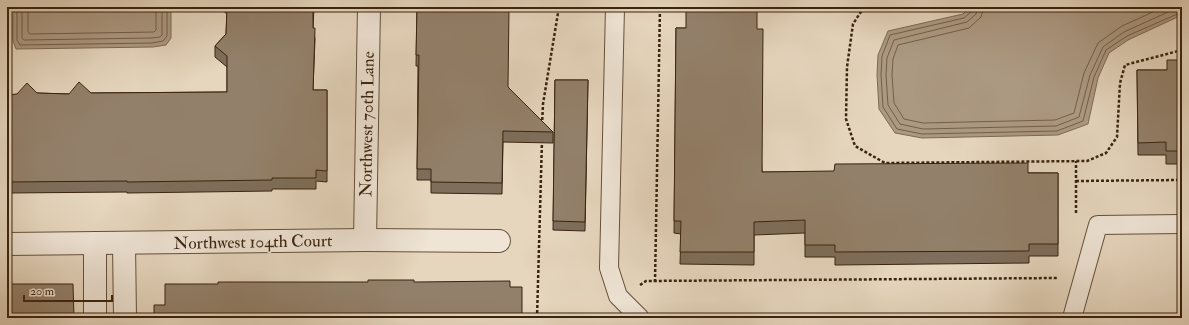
<svg xmlns="http://www.w3.org/2000/svg" width="1189" height="325" font-family="'IM FELL Double Pica',serif">
<style>
.water{fill:#ac9982;stroke:#7e6a54}
.lines{fill:none;stroke-linecap:round;stroke-linejoin:round}
.shore{stroke:#735e48;stroke-width:1}
.service-casing{stroke:#65503b;stroke-width:20}
.minor-casing{stroke:#65503b;stroke-width:24}
.path{stroke:#3a230f;stroke-width:2.5;stroke-dasharray:3 2;stroke-linecap:butt}
.service{stroke:#efe4d5;stroke-width:18}
.minor{stroke:#efe4d5;stroke-width:22}
.wall{fill:#7e6e5b;stroke:#3a230f}
.building{fill:#93806a;stroke:#3a230f}
.labels{text-anchor:middle;dominant-baseline:central;stroke-width:3;stroke-linejoin:round;paint-order:stroke}
.street-label{font-size:17px;fill:#3a230f;stroke:#efe4d5}
</style>
<rect width="100%" height="100%" fill="#e6d6be"/>
<filter id="stains"><feTurbulence type="fractalNoise" baseFrequency=".005" numOctaves="4"/><feColorMatrix values="0 0 0 0 .2 0 0 0 0 .09 0 0 0 0 .02 0 0 0 .5 -.17"/></filter>
<radialGradient id="worn" r=".72"><stop offset=".6" stop-color="#630" stop-opacity="0"/><stop offset="1" stop-color="#630" stop-opacity=".3"/></radialGradient>
<g class="water">
<path d="M13 7H171V38L166 45 153 47 16 49 13 41Z"/>
<path d="M970 7H1182V15L1128 40 1109 53 1098 78 1088 124 1058 135 922 138 895 133 879 109 877 75 878 55 888 31 963 14Z"/>
</g>
<g class="lines">
<g class="shore">
<path d="M17 7V40L20 45 152 43 163 41 167 36V7"/>
<path d="M22 7V38L24 40 152 38 160 37 162 35V7"/>
<path d="M28 7V32L30 34 154 32 156 30V7"/>
<path d="M973 7 972 11 964 18 890 35 882 56 881 75 883 107 897 129 922 134 1057 131 1083 121 1094 77 1106 50 1127 36 1182 12"/>
<path d="M978 7 976 14 967 22 894 40 887 58 886 75 888 105 900 124 923 129 1056 126 1079 117 1090 75 1103 47 1124 32 1179 7"/>
<path d="M984 7 981 17 969 28 898 45 893 59 892 75 894 103 904 119 923 123 1055 120 1074 113 1084 73 1098 43 1122 26 1164 7"/>
</g>
<defs>
<g id="service">
<path d="M615 7 609 268 618 296 640 318"/>
<path d="M1072 318 1098 225 1182 224"/>
</g>
<g id="minor">
<path d="M365 240 369 7"/>
<path d="M95 243V318"/>
<path d="M124 243 125 318"/>
<path d="M7 244 365 240 499 241"/>
</g>
</defs>
<use href="#service" class="service-casing"/>
<use href="#minor" class="minor-casing"/>
<g class="path">
<path d="M864 7 853 24 847 67 846 119 855 146 885 163 1087 161 1106 153 1117 137 1120 83 1125 65 1182 50"/>
<path d="M542 125 543 104 559 7"/>
<path d="M1076 181 1182 180"/>
<path d="M1076 213V161"/>
<path d="M655 282 660 7"/>
<path d="M640 285 646 281 1058 278"/>
<path d="M537 318 542 140"/>
</g>
<use href="#service" class="service"/>
<use href="#minor" class="minor"/>
</g>
<g class="wall">
<path d="M219 7H314L313 28 315 39 313 90H327V182L316 181V189H272V191L127 193V192L7 193V95L37 93 69 94 91 93 227 92V67L215 57V46L226 34 227 14Z"/>
<path d="M417 7 508 87 553 132V143L503 142 502 194 431 193V180H417L418 66H416Z"/>
<path d="M676 28 757 29 762 172 1058 173V256H1029V263L835 265V257H805V233L754 235V265L680 264 681 234 674 233Z"/>
<path d="M1182 60V164H1166V155H1138L1137 70H1167Z"/>
<path d="M555 80H588L585 231 553 230Z"/>
</g>
<g class="building">
<path d="M227 7H313V28H315L313 90H327V171L316 170V178H272V180L127 182V181L7 182V95L17 94 27 83 37 93 69 94 79 82 91 93 227 92V56L215 46 226 34Z"/>
<path d="M417 7H509L508 87 553 132 503 131 502 183 431 182V169H417L419 55H416Z"/>
<path d="M686 7H757V29H763L762 172 834 171 835 164 1028 163V173H1058V244H1029V251L835 252V245H805V220L754 222V252H680L681 221H674L676 28H686Z"/>
<path d="M1167 60H1182V151H1166V142L1138 143 1137 70H1167Z"/>
<path d="M555 80H588L585 222 553 221Z"/>
<path d="M368 280H414V282L510 281V287H522V318H154V305H165V284H218V282H368Z"/>
<path d="M7 284H73L74 318H7Z"/>
</g>
<g class="labels">
<g class="street-label">
<text transform="translate(367 124) rotate(-89)">Northwest 70th Lane</text>
<text transform="translate(253 242) rotate(-1)">Northwest 104th Court</text>
</g>
</g>
<rect width="1189" height="325" fill="none" stroke="#e6d6be" stroke-width="24"/>
<rect x="8" y="8" width="1173" height="309" fill="none" stroke="#3a230f" stroke-width="2"/>
<rect x="12" y="12" width="1165" height="301" fill="none" stroke="#3a230f"/>
<path d="M24 295v6h88v-6" fill="none" stroke="#3a230f" stroke-width="2"/>
<text x="30" y="295" font-size="12" fill="#3a230f" stroke="#efe4d5" stroke-width="3" paint-order="stroke">20 m</text>
<rect width="100%" height="100%" filter="url(#stains)"/>
<rect width="100%" height="100%" fill="url(#worn)"/>
</svg>
